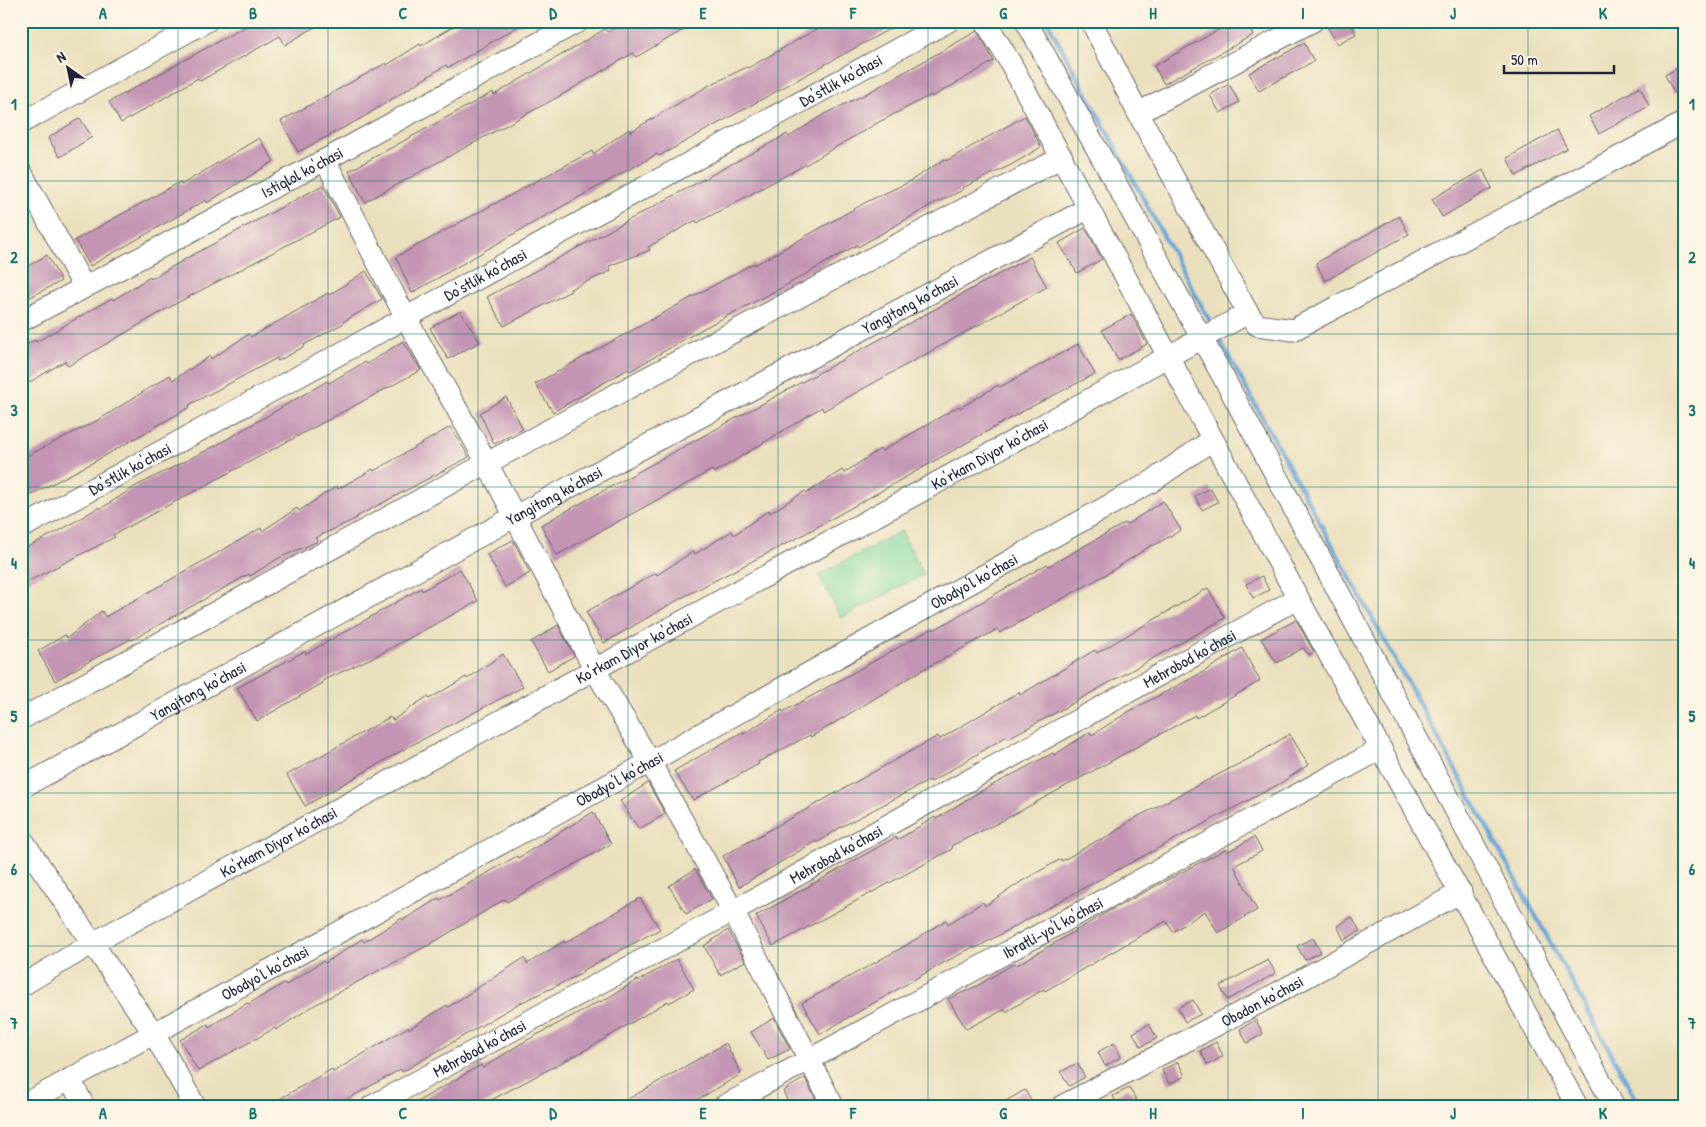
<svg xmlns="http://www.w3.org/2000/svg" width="1706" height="1127" font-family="'Patrick Hand',sans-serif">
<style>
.green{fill:#82d99d;stroke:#527e6c}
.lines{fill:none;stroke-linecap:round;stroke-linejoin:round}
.stream{stroke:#65a4d7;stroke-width:4.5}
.building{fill:#c394b3}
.minor-casing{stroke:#686468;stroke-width:23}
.minor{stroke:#fff;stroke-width:21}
.grid{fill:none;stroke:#0f766e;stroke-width:1;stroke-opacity:0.55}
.labels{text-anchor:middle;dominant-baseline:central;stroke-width:4;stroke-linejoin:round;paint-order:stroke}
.street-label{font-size:16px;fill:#22223b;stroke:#fcf5e5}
.neatline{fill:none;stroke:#0f766e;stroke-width:2}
.grid-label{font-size:16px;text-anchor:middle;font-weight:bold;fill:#0f766e}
</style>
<rect width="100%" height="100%" fill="#fcf5e5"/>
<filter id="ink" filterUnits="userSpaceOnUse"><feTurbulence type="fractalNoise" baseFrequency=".02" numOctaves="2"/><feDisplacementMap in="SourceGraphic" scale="10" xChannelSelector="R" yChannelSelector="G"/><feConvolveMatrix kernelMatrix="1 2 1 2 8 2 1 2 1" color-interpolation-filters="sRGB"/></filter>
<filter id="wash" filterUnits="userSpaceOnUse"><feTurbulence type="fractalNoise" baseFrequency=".0096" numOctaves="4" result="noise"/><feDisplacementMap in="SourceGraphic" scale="20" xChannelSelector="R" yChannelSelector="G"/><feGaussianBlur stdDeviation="1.12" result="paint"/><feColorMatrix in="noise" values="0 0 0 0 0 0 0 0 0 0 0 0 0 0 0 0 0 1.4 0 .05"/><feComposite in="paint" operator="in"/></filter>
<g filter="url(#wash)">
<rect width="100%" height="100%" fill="#ebe0bd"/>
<path class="green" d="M901 531 924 574 841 618 819 575Z"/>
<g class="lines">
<g class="stream">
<path d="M1047 21 1212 325"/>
<path d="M1218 337 1640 1106"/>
</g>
</g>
<g id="blocks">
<g class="building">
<path d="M255 21H325L285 45 280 36 200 81 198 78 121 123 109 102Z"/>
<path d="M462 21H527L448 68 446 65 362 118 298 152 281 121 386 63 387 65 420 44 421 46Z"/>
<path d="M626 21H699L636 57 633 53 558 97 365 202 349 171 493 92 494 95 605 29 607 32Z"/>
<path d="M831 21H904L659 156 657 154 545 216 412 293 396 257 592 151 593 154 629 129 630 132 706 87 747 67 748 68Z"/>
<path d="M1234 21H1245L1253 35 1164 84 1154 66Z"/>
<path d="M1336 21H1350L1356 34 1337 44 1327 26Z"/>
<path d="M977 31 994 61 932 97 931 95 879 122 805 165 697 223 696 220 648 247 650 250 609 266 611 271 570 289 571 291 504 326 487 297 787 134 789 137 824 114 864 95Z"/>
<path d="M1304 43 1314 61 1259 91 1249 73Z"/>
<path d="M1685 64V87L1674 93 1665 75Z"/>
<path d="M1229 84 1239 102 1220 113 1210 95Z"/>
<path d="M1640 87 1649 106 1599 134 1589 116Z"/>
<path d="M1025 116 1041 147 1011 165 962 188 963 190 933 204 858 247 857 245 783 287 704 328 630 371 628 369 553 412 535 384 754 263 755 265 868 201 907 183 945 159 946 161Z"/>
<path d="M80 118 92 137 60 157 48 138Z"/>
<path d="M1557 130 1567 148 1516 176 1507 158Z"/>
<path d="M259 138 274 161 207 203 206 200 90 266 75 240 180 182 181 185Z"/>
<path d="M1483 170 1492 188 1442 217 1432 199Z"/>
<path d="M323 185 340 217 177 303 68 366 65 361 25 385 21 379V348L35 340 36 342 112 298 113 300 150 277 151 279 189 257Z"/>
<path d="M1399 216 1409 234 1325 281 1316 263Z"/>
<path d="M1085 228 1102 259 1077 273 1059 243Z"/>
<path d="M47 255 61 281 21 302V270Z"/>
<path d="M1030 257 1047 287 823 411 822 407 714 473 712 470 557 555 541 525Z"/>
<path d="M366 271 382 299 343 322 344 323 304 345 305 346 278 361 277 358 189 405 190 407 92 463 21 500V459L100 419 170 375 173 380 210 356 211 359 249 334 251 337 328 293 329 295Z"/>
<path d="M460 311 480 342 448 359 430 328Z"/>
<path d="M1131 314 1147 344 1118 360 1102 330Z"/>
<path d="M403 341 421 370 113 535 115 537 21 585V550L61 530 99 507 100 509 138 485 217 445 327 381 329 383 365 362 367 364Z"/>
<path d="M1078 344 1095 374 1027 409 799 537 683 597 604 643 586 612 656 573 657 575 694 551 695 554 732 531 734 535 769 510 770 513 805 491 807 493 842 470 844 473 880 449 882 451 959 406 960 408 998 385 1000 387Z"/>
<path d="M506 397 523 429 494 444 480 413Z"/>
<path d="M450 427 469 457 356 517 357 518 315 538 318 541 279 558 250 576 249 574 132 640 131 639 82 665 55 681 38 651 65 635 67 638 102 611 105 617 261 528 262 531 297 508 299 511 337 486 338 489 373 469 374 471Z"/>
<path d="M1210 488 1218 502 1202 510 1195 496Z"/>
<path d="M1163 501 1181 530 1153 546 1152 545 1105 575 1000 633 998 629 922 670 811 737 810 735 758 762 759 764 693 800 674 771 742 732 743 734 782 710 783 712 933 628 934 630 1047 564 1049 566 1125 523 1126 525Z"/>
<path d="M513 540 530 573 505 587 487 554Z"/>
<path d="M460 569 478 601 378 655 322 681 323 683 257 721 237 688 305 651 306 654 421 588 422 591Z"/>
<path d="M1262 576 1269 590 1253 598 1246 584Z"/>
<path d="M1208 588 1225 618 1048 717 1008 738 1007 736 931 782 930 780 841 827 817 843 816 841 739 887 723 856 938 736 940 739 1019 692 1020 695 1095 650 1097 653Z"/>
<path d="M1296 620 1314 652 1309 655 1303 648 1277 663 1261 639Z"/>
<path d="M558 625 574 656 548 671 531 642Z"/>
<path d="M1242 648 1260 681 1196 718 1195 715 1002 821 951 846 952 849 773 946 756 916 896 837 897 840 935 817 936 819 974 795 1053 753 1054 755 1090 732 1092 735 1128 712 1205 671Z"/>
<path d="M503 654 523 687 408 747 305 806 287 775 390 717 393 720 428 696 429 699 466 677 467 679Z"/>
<path d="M1290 734 1308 765 1279 784 1091 884 974 949 973 947 936 967 820 1034 802 1003 905 946 946 920 948 924 983 902 985 906 1022 881 1061 859 1062 861 1100 839 1101 841 1137 817 1252 757Z"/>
<path d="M648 783 665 814 639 829 620 801Z"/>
<path d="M593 812 611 844 507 902 505 899 429 945 389 965 313 1006 276 1030 275 1028 198 1071 180 1040 208 1024 209 1027 247 1003 248 1004 285 983 286 985 323 961 325 963 362 939 364 942 402 918 403 920 439 898 440 900 517 856 518 858Z"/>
<path d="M1254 837 1262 851 1234 866 1257 910 1218 933 1205 911 1173 932 1166 921 1045 991 1044 989 1006 1012 1005 1009 966 1029 948 999 977 986 1015 963 1017 965 1111 910 1184 871 1226 849 1227 852Z"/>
<path d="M695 869 712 899 686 914 669 886Z"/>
<path d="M640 898 660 929 582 971 583 973 516 1005 402 1072 401 1069 335 1106H267L332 1069 333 1072 408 1027 409 1029 447 1005 448 1007 524 958 527 964 564 941 565 943Z"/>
<path d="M1352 917 1360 931 1344 940 1337 926Z"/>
<path d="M728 930 745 961 720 975 704 946Z"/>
<path d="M1313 938 1321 952 1305 960 1297 946Z"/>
<path d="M677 959 694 989 669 1003 668 1001 589 1048 480 1106H410L481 1065 483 1068 520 1044 600 1001 601 1002 637 980 638 981Z"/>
<path d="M1268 960 1276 973 1227 1000 1220 986Z"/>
<path d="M1193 1000 1201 1014 1185 1022 1178 1008Z"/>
<path d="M774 1018 790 1049 768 1060 751 1032Z"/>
<path d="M1256 1020 1263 1034 1247 1043 1240 1029Z"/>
<path d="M1149 1024 1157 1038 1141 1047 1133 1033Z"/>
<path d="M1216 1042 1223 1056 1208 1065 1200 1051Z"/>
<path d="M726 1043 741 1074 704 1096 685 1106H616Z"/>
<path d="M1114 1043 1121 1057 1105 1066 1098 1052Z"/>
<path d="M1178 1062 1185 1076 1169 1084 1162 1070Z"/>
<path d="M1077 1063 1085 1077 1069 1086 1061 1072Z"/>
<path d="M805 1078 819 1106H790L783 1091Z"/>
<path d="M1129 1088 1137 1101 1129 1106H1118L1113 1096Z"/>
<path d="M1025 1090 1034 1106H997Z"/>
</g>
</g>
</g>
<g filter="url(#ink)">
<use href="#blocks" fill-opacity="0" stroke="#686468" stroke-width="1"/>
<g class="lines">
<defs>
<g id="minor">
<path d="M985 21 1010 62 1298 598 1577 1106"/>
<path d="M1026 21 1227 384 1614 1106"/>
<path d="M1091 21 1138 113 1248 313 1257 325 1293 330 1685 122"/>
<path d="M1138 113 1313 21"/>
<path d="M21 123 207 21"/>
<path d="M325 160 406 318 487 463 595 670 650 762 733 911 833 1106"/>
<path d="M21 172 84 287"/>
<path id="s1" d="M21 321 325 160 579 21"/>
<path id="s2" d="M21 528 949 21"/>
<path d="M21 719 487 463 1062 157"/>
<path id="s3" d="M21 788 514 517 1087 209"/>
<path d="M21 838 154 1034 195 1106"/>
<path id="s4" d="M21 986 93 943 1248 313"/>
<path d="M70 1079 84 1106"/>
<path id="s5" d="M21 1106 650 762 1151 482 1212 440"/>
<path id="s6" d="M372 1106 733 911 1298 598"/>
<path id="s7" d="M724 1106 1381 749"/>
<path id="s8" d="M1062 1106 1270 997 1461 892"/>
</g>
</defs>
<use href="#minor" class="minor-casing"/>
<use href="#minor" class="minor"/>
</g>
</g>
<path class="grid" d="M178 21V1106M328 21V1106M478 21V1106M628 21V1106M778 21V1106M928 21V1106M1078 21V1106M1228 21V1106M1378 21V1106M1528 21V1106M21 181H1685M21 334H1685M21 487H1685M21 640H1685M21 793H1685M21 946H1685"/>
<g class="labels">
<g class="street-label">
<text stroke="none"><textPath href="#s2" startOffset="934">Do'stlik ko'chasi</textPath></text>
<text stroke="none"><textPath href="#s1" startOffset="318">Istiqlol ko'chasi</textPath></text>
<text stroke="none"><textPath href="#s2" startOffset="529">Do'stlik ko'chasi</textPath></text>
<text stroke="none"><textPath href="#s3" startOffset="1012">Yangitong ko'chasi</textPath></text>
<text stroke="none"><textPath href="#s4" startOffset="1105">Ko'rkam Diyor ko'chasi</textPath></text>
<text stroke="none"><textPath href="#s2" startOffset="124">Do'stlik ko'chasi</textPath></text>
<text stroke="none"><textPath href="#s3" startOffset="608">Yangitong ko'chasi</textPath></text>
<text stroke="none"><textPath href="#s5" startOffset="1088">Obodyo'l ko'chasi</textPath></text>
<text stroke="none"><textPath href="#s4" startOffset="700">Ko'rkam Diyor ko'chasi</textPath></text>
<text stroke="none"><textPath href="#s6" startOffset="932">Mehrobod ko'chasi</textPath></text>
<text stroke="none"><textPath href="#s3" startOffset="202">Yangitong ko'chasi</textPath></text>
<text stroke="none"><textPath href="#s5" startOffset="682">Obodyo'l ko'chasi</textPath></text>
<text stroke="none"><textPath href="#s4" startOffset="295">Ko'rkam Diyor ko'chasi</textPath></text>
<text stroke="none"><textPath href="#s6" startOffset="528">Mehrobod ko'chasi</textPath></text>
<text stroke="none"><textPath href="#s7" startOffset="374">Ibratli-yo'l ko'chasi</textPath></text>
<text stroke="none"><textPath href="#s5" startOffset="278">Obodyo'l ko'chasi</textPath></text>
<text stroke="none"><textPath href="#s8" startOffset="226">Obodon ko'chasi</textPath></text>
<text stroke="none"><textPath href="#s6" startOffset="122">Mehrobod ko'chasi</textPath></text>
</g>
</g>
<rect width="1706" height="1127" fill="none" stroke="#fcf5e5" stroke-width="55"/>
<g transform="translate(68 68) rotate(327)" stroke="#fcf5e5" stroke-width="4" paint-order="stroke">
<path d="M0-4L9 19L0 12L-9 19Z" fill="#22223b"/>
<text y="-8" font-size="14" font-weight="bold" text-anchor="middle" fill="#22223b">N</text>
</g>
<path d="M1504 65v8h110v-8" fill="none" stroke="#22223b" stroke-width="2.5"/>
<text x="1511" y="65" font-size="15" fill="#22223b" stroke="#fcf5e5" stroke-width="4" paint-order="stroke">50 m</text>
<rect x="28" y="28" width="1650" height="1072" class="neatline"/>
<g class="grid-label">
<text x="103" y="19">A</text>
<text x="253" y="19">B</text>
<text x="403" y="19">C</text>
<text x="553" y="19">D</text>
<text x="703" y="19">E</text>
<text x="853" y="19">F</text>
<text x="1003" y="19">G</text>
<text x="1153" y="19">H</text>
<text x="1303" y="19">I</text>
<text x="1453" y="19">J</text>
<text x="1603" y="19">K</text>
<text x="14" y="110">1</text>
<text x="1692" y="110">1</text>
<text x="14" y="263">2</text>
<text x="1692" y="263">2</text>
<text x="14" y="416">3</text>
<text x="1692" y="416">3</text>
<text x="14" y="569">4</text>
<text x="1692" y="569">4</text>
<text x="14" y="722">5</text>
<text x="1692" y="722">5</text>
<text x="14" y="875">6</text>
<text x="1692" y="875">6</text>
<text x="14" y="1029">7</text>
<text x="1692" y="1029">7</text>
<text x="103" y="1119">A</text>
<text x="253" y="1119">B</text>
<text x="403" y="1119">C</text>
<text x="553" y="1119">D</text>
<text x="703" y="1119">E</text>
<text x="853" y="1119">F</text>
<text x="1003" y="1119">G</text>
<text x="1153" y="1119">H</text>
<text x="1303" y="1119">I</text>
<text x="1453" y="1119">J</text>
<text x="1603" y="1119">K</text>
</g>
</svg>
